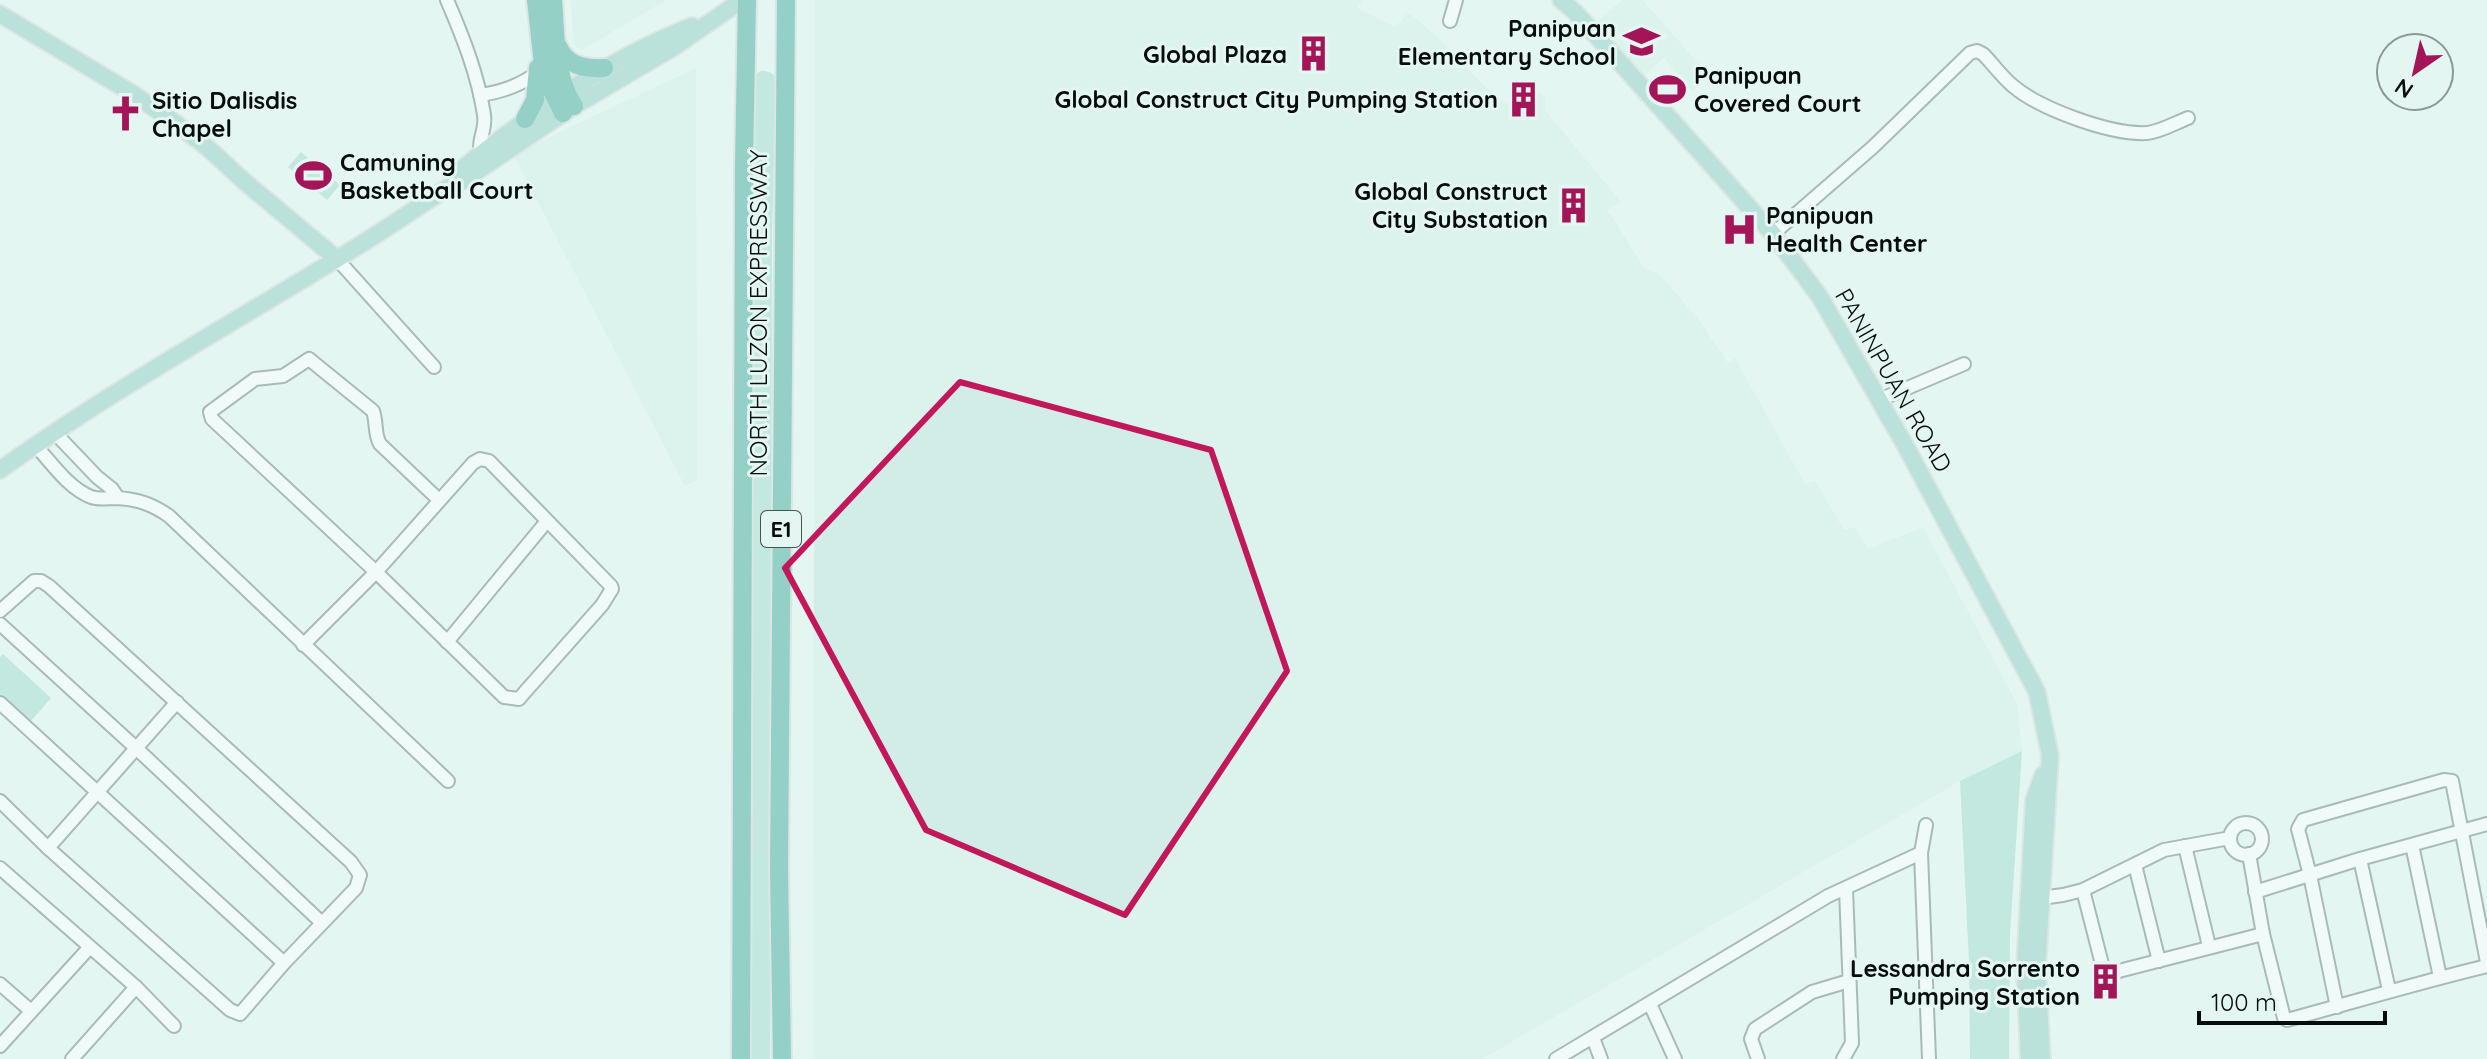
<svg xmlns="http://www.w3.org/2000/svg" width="2487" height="1059" font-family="Quicksand,sans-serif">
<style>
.built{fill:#d2ede7}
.green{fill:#99d8ca}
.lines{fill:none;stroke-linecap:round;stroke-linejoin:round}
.minor-casing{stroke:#63736f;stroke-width:16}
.major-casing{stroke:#d2d3d3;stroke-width:20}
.highway-casing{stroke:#d2d3d3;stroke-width:22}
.minor{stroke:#fff;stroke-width:12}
.major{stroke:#87c7bc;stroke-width:16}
.highway{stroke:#37a290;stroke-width:18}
.marked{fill:none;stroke:#c2185b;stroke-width:6;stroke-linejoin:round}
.labels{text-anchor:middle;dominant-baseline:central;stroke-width:6;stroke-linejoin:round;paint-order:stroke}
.shield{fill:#e4f6f2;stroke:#495351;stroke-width:2}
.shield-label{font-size:22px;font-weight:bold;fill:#070d0c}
.poi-label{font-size:24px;font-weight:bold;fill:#070d0c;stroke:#e4f6f2;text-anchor:end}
.street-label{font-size:24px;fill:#070d0c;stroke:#e4f6f2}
</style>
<rect width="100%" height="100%" fill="#e4f6f2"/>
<g class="built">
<path d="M571 0H666L582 50 574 45 573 39Z"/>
<path d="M815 0H1364L1357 8 1395 27 1408 13 1418 20 1454 53 1478 80 1507 104 1530 84 1545 98V110L1621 202 1607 210 1645 269 1660 275 1698 319 1728 363 1735 358 1805 484 1815 481 1844 530 1855 527 1868 549 1923 527 2017 704 2022 751 1960 781 1482 1059H813Z"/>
<path d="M1622 0H1643L1709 76 1693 91 1664 58 1637 80 1591 27Z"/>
<path d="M696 68 697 480 685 486 513 154Z"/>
</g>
<g class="green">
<path d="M761 71C768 71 774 72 776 80L772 235 770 1059H748L753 82 755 75Z"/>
<path d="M301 152 340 185 327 200 288 167Z"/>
<path d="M3 654 51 698 30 722 0 694V657Z"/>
<path d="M2022 751 2010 934 2009 1059H1970L1969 962 1960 781Z"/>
</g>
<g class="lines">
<defs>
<g id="minor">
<path d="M447 0C463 37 478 75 484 115 487 131 474 144 484 158"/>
<path d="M1450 21 1456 0"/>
<path d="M480 95C502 92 520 86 538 72"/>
<path d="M1773 234 1873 147 1970 53 1977 51 1983 54C1993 64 2002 77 2013 86 2040 109 2111 135 2147 133 2160 132 2175 123 2188 118"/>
<path d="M337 259 434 367"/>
<path d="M1879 400 1964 364"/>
<path d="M55 433 97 477 112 489 118 498"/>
<path d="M35 445C51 462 68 488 91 497 99 500 107 498 116 498 137 499 152 504 169 516L448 781"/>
<path d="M0 611 34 581H41L49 586 351 862 360 875 356 888 284 963 240 1014 230 1010 48 848 0 801"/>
<path d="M0 624 136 748 322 923"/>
<path d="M447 642 547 521"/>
<path d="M303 645 376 572 473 463 480 459 489 461 611 586 612 589 602 605 524 693 519 699 504 697 376 572 212 419 210 412 255 379 283 376 309 359 373 411C377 422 374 434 380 444L439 500"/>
<path d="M0 703 284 963"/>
<circle cx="2246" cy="839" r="16"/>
<path d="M1926 825 1921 853 1929 1059"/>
<path d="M2412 845 2440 977"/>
<path d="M2185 846 2209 946"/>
<path d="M48 848 177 702"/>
<path d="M2249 854 2263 934 2284 1018 2287 1020C2354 1002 2420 982 2487 966"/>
<path d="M2360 859 2389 990"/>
<path d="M2135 865 2159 961"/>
<path d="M0 868 136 987 174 1026"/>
<path d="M2083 890 2104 972 2107 974 2263 934"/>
<path d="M2255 892 2360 859 2487 824"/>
<path d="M2033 899 2063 895 2083 890 2164 850 2230 838"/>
<path d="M0 984 31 1011"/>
<path d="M1650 1004 1675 1059"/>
<path d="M2337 1007 2310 875 2298 829 2303 820 2444 780 2452 781 2487 962"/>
<path d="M1593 1038 1601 1059"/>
<path d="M0 1046 89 948"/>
<path d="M72 1059 136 987"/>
<path d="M1556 1059 1828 896 1921 853"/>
<path d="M1758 1059 1751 1039 1755 1029 1812 992 1849 981"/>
<path d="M1843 1059 1852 1043 1846 889"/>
</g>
<g id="major">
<path d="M1561 0 1576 13 1773 234 1820 297 1905 445 2037 692 2050 755 2037 969 2042 1059"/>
<path d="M0 14 130 92 170 119 208 148 245 182 337 259"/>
<path d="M454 178 458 172C530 114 606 60 692 26"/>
<path d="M0 470C112 390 233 323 350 251 383 231 415 209 447 188L464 180 574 106 674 47 742 0"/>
<path d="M2029 1059 2025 969 2034 800 2043 775"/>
</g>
<g id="highway">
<path d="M536 0 544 74 563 113"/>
<path d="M553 0C556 34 554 77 574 106"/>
<path d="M558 46C566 65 583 69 604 68"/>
<path d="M525 119 535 100 538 68"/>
<path d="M741 1059 744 165 747 0"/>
<path d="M782 1059 779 869 786 0"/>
</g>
</defs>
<use href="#minor" class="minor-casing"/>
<use href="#major" class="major-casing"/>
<use href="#highway" class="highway-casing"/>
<use href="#minor" class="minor"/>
<use href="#major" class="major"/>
<use href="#highway" class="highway"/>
</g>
<path d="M0 0H2487V1059H0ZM960 382 1211 450 1287 671 1125 915 926 830 785 568Z" fill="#e4f6f2" fill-opacity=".55" fill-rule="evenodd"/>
<path class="marked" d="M960 382 1211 450 1287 671 1125 915 926 830 785 568Z"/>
<defs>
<symbol id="school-bare" viewBox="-9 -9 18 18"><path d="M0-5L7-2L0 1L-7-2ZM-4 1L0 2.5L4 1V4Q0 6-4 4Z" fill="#a41458" stroke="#e4f6f2" stroke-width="2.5" paint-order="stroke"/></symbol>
<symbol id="building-bare" viewBox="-9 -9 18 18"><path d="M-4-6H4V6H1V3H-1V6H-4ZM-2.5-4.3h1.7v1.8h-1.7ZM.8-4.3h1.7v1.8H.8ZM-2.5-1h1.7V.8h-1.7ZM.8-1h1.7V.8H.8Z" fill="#a41458" stroke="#e4f6f2" stroke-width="2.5" paint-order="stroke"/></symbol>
<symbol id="stadium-bare" viewBox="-9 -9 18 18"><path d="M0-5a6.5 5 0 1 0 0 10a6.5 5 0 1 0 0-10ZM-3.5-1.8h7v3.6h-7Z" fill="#a41458" stroke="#e4f6f2" stroke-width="2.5" paint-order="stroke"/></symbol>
<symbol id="church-bare" viewBox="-9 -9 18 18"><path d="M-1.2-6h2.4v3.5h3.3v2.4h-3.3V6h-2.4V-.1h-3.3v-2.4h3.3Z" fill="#a41458" stroke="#e4f6f2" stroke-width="2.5" paint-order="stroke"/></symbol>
<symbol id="hospital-bare" viewBox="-9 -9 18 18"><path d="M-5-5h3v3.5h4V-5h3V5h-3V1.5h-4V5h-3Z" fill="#a41458" stroke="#e4f6f2" stroke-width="2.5" paint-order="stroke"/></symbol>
</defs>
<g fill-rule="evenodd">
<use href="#school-bare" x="1616" y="16" width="51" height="51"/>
<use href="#building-bare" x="1288" y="28" width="51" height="51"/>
<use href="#stadium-bare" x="1642" y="64" width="51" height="51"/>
<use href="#building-bare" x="1498" y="74" width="51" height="51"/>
<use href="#church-bare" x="100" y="88" width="51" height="51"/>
<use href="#stadium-bare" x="288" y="150" width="51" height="51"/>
<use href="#building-bare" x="1548" y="180" width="51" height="51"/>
<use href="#hospital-bare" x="1714" y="204" width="51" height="51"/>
<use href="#building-bare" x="2080" y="956" width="51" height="51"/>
</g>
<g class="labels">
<rect class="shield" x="761" y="511" width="40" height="36" rx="6"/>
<g class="shield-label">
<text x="781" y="529">E1</text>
</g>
<g class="poi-label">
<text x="1616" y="28">Panipuan<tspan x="1616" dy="28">Elementary School</tspan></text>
<text x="1287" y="54">Global Plaza</text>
<text x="1694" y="75" text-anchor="start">Panipuan<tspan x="1694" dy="28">Covered Court</tspan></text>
<text x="1498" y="99">Global Construct City Pumping Station</text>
<text x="152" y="100" text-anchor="start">Sitio Dalisdis<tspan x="152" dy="28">Chapel</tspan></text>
<text x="340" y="162" text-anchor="start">Camuning<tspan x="340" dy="28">Basketball Court</tspan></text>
<text x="1548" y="191">Global Construct<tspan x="1548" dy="28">City Substation</tspan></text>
<text x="1766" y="215" text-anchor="start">Panipuan<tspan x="1766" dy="28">Health Center</tspan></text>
<text x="2080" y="968">Lessandra Sorrento<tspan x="2080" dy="28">Pumping Station</tspan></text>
</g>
<g class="street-label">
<text transform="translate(758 313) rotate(-90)">NORTH LUZON EXPRESSWAY</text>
<text transform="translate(1894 380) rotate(60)">PANINPUAN ROAD</text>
</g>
</g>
<g transform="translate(2415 72) rotate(214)"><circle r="38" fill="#e4f6f2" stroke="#8c9996" stroke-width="2"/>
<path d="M0-6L14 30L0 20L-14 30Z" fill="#a41458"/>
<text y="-12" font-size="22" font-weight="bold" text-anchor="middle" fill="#070d0c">N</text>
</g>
<path d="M2199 1011v12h186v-12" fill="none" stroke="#070d0c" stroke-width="4"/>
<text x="2211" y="1011" font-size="24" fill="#070d0c" stroke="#e4f6f2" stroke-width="6" paint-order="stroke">100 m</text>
</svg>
